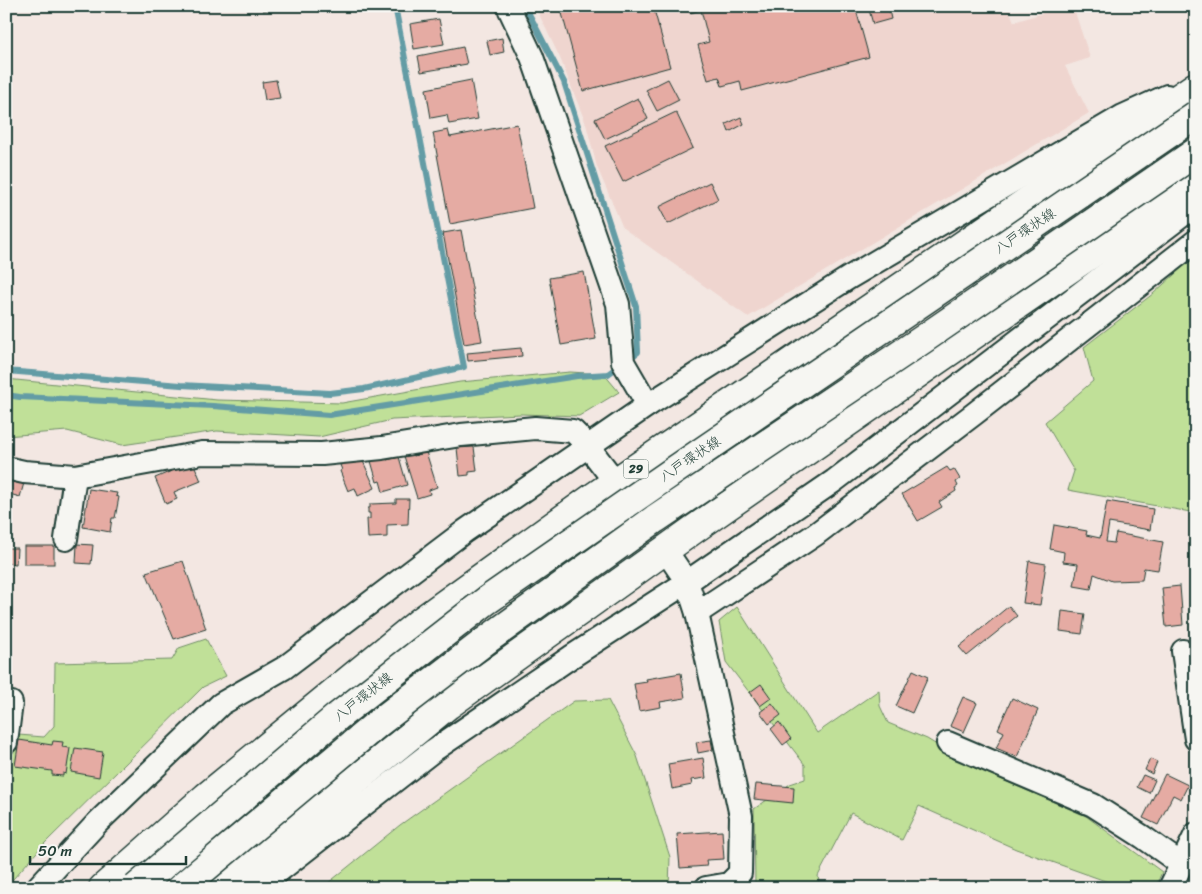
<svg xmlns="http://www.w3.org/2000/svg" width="1202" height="894" font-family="Sriracha,'Klee One',sans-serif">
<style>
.built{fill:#efd5cf}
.green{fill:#c0e098;stroke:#708e66}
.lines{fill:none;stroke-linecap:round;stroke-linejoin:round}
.stream{stroke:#639ca5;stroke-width:6}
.building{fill:#e5aba3;stroke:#1f3d34}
.street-casing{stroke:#1f3d34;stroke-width:26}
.primary-casing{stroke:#1f3d34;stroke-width:31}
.street{stroke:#f6f6f2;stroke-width:22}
.primary{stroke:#f6f6f2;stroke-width:28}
.primary-bridge-casing{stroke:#1f3d34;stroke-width:31;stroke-linecap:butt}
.primary-bridge{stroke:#f6f6f2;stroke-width:28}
.labels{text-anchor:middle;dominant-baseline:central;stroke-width:4.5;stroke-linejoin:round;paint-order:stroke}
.shield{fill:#f6f6f2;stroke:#60746d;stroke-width:1}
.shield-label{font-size:12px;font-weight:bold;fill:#1f3d34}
.street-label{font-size:14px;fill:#1f3d34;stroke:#f6f6f2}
</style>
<rect width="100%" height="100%" fill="#f3e7e2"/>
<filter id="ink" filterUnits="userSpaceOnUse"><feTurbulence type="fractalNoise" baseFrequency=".02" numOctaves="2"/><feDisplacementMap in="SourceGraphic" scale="10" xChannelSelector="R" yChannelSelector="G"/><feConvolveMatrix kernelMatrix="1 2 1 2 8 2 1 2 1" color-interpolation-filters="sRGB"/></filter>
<g filter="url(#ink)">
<path class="built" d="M535 6H1008L1014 22 1066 6H1073L1090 58 1065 66 1089 113 748 317 623 228 597 167 586 124 560 58Z"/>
<g class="green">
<path d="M1196 255V513L1068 490 1074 471 1045 422 1093 381 1084 347 1154 293Z"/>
<path d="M570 372 604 374 619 392 579 416 521 414 392 420 319 437 217 431 122 445 67 431 6 436V379L217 400 342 403 460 382Z"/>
<path d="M737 607 817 733 879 690 880 706 888 723 927 739 973 767 1086 816 1162 872 1155 888H1125L1016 849 919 806 902 840 851 813 818 876 820 888H755L754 809 790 784 805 779V765L726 662 719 622Z"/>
<path d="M206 639 226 676 203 687 44 844 6 887V734L44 737 54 726 55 663 172 660 179 648Z"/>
<path d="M608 700 637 756 670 857 669 888H322L400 825 574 701Z"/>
</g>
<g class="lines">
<g class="stream">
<path d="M6 371 181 385 330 393 364 389 464 367 395 6"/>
<path d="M6 395 20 397 213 406 329 415 577 376 608 374 638 352 636 306 564 82 525 6"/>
</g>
</g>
<g class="building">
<path d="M262 6H287L263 11Z"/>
<path d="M560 6H653L670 67 583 91Z"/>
<path d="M688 6H855L869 57 742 91 740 81 722 86 719 77 708 80 698 45 709 42 701 10 690 13Z"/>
<path d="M868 6H888L891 19 873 24Z"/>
<path d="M439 19 444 44 414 49 410 24Z"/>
<path d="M502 38 504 52 490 55 487 41Z"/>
<path d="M463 47 467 64 421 72 418 56Z"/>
<path d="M668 79 679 100 657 111 646 90Z"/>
<path d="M276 80 280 98 265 100 262 82Z"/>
<path d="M471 80 478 119 449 124 447 115 431 118 426 89Z"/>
<path d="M638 98 648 119 605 139 595 119Z"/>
<path d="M676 112 693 148 623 182 605 146Z"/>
<path d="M741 117 744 124 729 132 726 124Z"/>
<path d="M517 124 533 208 450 224 433 133 448 130 450 137Z"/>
<path d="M710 182 718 199 668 224 659 207Z"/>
<path d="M461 230 482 341 464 344 443 233Z"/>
<path d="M584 272 596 339 561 345 549 278Z"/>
<path d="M521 348 522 356 468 361 467 353Z"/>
<path d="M474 447 477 471 469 472V475L460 476 457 448Z"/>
<path d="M426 452 437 487 429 490 430 494 417 498 404 456 413 453 414 456Z"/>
<path d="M386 457 387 460 399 457 407 485 383 492 380 481 377 482 371 461Z"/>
<path d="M362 459 375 488 358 496 355 488 348 491 340 471 342 470 340 465 350 460 352 463Z"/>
<path d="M193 462 201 481 174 492 177 499 166 504 155 478Z"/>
<path d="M947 467 950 471 954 469 960 479 956 482 958 486 955 488 956 491 939 502 942 507 918 521 902 494Z"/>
<path d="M6 478 24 483 20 497 6 493Z"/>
<path d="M89 489 117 493 116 496 119 497 115 518H112L110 532 83 527Z"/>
<path d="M396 499H409L408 524 387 525V537L368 538 367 519H370V513H368V508H370V504L396 503Z"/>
<path d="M1107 501 1153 509 1150 530 1109 523 1106 542 1114 543 1116 533 1163 542 1158 570 1144 568 1142 580 1112 581 1094 574 1091 589 1074 586 1078 564 1063 562 1064 552 1050 549 1054 525 1087 531 1086 535 1100 538Z"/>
<path d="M77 544 93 545 91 564 76 563Z"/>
<rect x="24" y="546" width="30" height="18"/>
<path d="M6 548H17L16 564 6 563Z"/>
<path d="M183 561 206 629 174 639 146 572Z"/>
<path d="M1029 561 1046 564 1040 605 1023 603Z"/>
<path d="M1180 586 1183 625 1166 627 1162 588Z"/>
<path d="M1009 606 1017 616 967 656 959 647Z"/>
<path d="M1062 611 1085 614 1082 634 1060 631Z"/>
<path d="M913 670 928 677 912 713 896 706Z"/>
<path d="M681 673 685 698 660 702 661 707 639 711 634 684 647 682 646 679Z"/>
<path d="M761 684 771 698 760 706 750 692Z"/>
<path d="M963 697 977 703 964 732 950 726Z"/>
<path d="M1012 698 1038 710 1017 757 996 748 1004 732 998 729Z"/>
<path d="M772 703 781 715 769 724 760 712Z"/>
<path d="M779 722 791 739 783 745 771 729Z"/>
<path d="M19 740 52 745 53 741 63 742 62 747 70 748 66 774 63 773V776L52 775V771L15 766Z"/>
<path d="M711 740 713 750 698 753 696 742Z"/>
<path d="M75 748 103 752 99 777 71 772Z"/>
<path d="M703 758 706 778 691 780 692 785 672 789 668 764Z"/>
<path d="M1150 759 1157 762 1152 774 1145 770Z"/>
<path d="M1165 774 1188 785 1181 799 1173 795 1158 825 1143 818Z"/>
<path d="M1143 775 1155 780 1149 793 1137 787Z"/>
<path d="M756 784 794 787 793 803 754 799Z"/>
<path d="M722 831 724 859 706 860 707 866 680 868 677 834Z"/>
</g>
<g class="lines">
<defs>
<g id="street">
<path d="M508 6 532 57 618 304 623 362 648 405"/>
<path d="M6 468 24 472 75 476 202 453 322 454 382 448 461 435 535 428 573 431 587 445 607 471"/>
<path d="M66 539 75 476"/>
<path d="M668 554 687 582 697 613 741 816 740 873 729 884 706 888"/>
<path d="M697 613 816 534 974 414 1196 241"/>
<path d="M1183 651 1196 739"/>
<path d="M6 742 11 703"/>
<path d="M948 743 1093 805 1143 837 1181 864"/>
<path d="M37 888 98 822 221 704 284 668 465 531 648 405 850 277 1123 116 1167 96"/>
<path d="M257 888 434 750 571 657 687 582 834 481 1188 211 1196 202"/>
<path d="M1170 888 1196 834"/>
</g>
<g id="primary">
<path d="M103 888 206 797 421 621 592 498 1196 86"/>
<path d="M223 888 448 705 693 530 937 360 1196 182"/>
</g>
</defs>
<use href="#street" class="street-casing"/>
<use href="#primary" class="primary-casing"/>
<use href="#street" class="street"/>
<use href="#primary" class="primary"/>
<defs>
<g id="primary-bridge">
<path d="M136 888 337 717 486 601 678 468 1196 115"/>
<path d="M181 888 377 724 488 639 655 519 922 340 1196 152"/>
</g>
</defs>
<use href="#primary-bridge" class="primary-bridge-casing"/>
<use href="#primary-bridge" class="primary-bridge"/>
</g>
</g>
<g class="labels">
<rect class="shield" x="623.5" y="459.5" width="25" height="19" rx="4"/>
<g class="shield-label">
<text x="636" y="469">29</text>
</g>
<g class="street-label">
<text transform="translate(1025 231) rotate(-34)">八戸環状線</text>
<text transform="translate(690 459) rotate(-34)">八戸環状線</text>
<text transform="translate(363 697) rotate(-38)">八戸環状線</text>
</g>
</g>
<rect width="1202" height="894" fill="none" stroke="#f6f6f2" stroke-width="25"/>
<rect x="12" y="12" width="1177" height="869" fill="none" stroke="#1f3d34" stroke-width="2" filter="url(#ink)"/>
<path d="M30 856v8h156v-8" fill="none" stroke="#1f3d34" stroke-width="2.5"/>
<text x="38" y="856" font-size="15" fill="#1f3d34" stroke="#f6f6f2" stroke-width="4" paint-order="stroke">50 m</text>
</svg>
